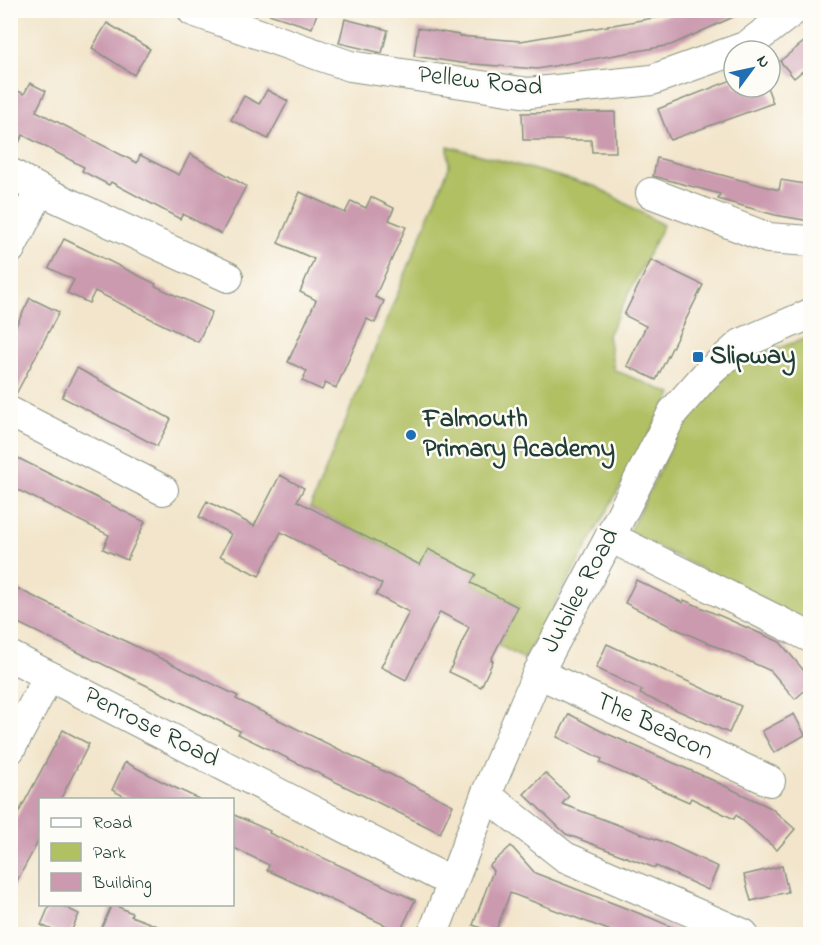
<svg xmlns="http://www.w3.org/2000/svg" width="821" height="945" font-family="'Indie Flower',sans-serif">
<style>
.green{fill:#b1c063;stroke:#687e4c;stroke-width:1.5}
.building{fill:#cb9aaf}
.lines{fill:none;stroke-linecap:round;stroke-linejoin:round}
.minor-casing{stroke:#889180;stroke-width:32}
.minor{stroke:#fff;stroke-width:30}
.poi-dot{fill:#1f6fb2;stroke:#fdfcf7;stroke-width:2}
.labels{text-anchor:middle;dominant-baseline:central;stroke-width:5;stroke-linejoin:round;paint-order:stroke}
.street-label{font-size:26px;fill:#1f3d34;stroke:#fdfcf7}
.poi-label{font-size:26px;font-weight:bold;fill:#1f3d34;stroke:#fdfcf7;text-anchor:start}
</style>
<rect width="100%" height="100%" fill="#fdfcf7"/>
<filter id="ink" filterUnits="userSpaceOnUse"><feTurbulence type="fractalNoise" baseFrequency=".0167" numOctaves="2"/><feDisplacementMap in="SourceGraphic" scale="12" xChannelSelector="R" yChannelSelector="G"/><feConvolveMatrix kernelMatrix="1 2 1 2 8 2 1 2 1" color-interpolation-filters="sRGB"/></filter>
<filter id="wash" filterUnits="userSpaceOnUse"><feTurbulence type="fractalNoise" baseFrequency=".008" numOctaves="4" result="noise"/><feDisplacementMap in="SourceGraphic" scale="24" xChannelSelector="R" yChannelSelector="G"/><feGaussianBlur stdDeviation="1.35" result="paint"/><feColorMatrix in="noise" values="0 0 0 0 0 0 0 0 0 0 0 0 0 0 0 0 0 1.4 0 .05"/><feComposite in="paint" operator="in"/></filter>
<g filter="url(#wash)">
<rect width="100%" height="100%" fill="#f2e5cb"/>
<g class="green">
<path d="M448 146 597 187 663 225 608 335 614 370 672 394 524 659 498 645 518 607 471 583 476 574 428 549 420 565 310 508 449 167Z"/>
<path d="M810 337V625L629 532 683 423 737 362Z"/>
</g>
<g id="blocks">
<g class="building">
<path d="M270 10H318L312 28 269 14Z"/>
<path d="M684 10H749L671 45 537 69 461 63 414 56 418 28 459 35V36L521 41 676 14Z"/>
<path d="M345 19 388 30 382 53 339 43Z"/>
<path d="M107 23 150 49 134 75 92 48Z"/>
<path d="M810 37V65L794 78 780 61Z"/>
<path d="M734 79V87H767L773 103 670 140 658 109Z"/>
<path d="M30 83 46 91 36 111 137 163 140 155 179 175 190 154 246 186 221 234 183 214 180 219 111 182 109 185 82 171 84 167 23 135 12 156H10V87L24 94Z"/>
<path d="M267 90 288 101 268 139 231 120 244 96 259 104Z"/>
<path d="M615 112 616 152H592L591 140H523L522 113Z"/>
<path d="M657 158 779 190 781 180 810 185V221L775 215 718 199 720 194 653 176Z"/>
<path d="M300 192 345 213 351 201 366 208 371 197 394 208 389 220 406 227 375 297 384 301 375 323 367 319 336 388 325 383 322 390 302 381 307 371 288 362 316 300 300 292 314 259 278 243Z"/>
<path d="M64 239 156 284 155 286 212 312 198 342 95 291 89 303 67 293 74 280 49 268Z"/>
<path d="M651 260 703 285 656 380 627 366 646 326 624 315Z"/>
<path d="M30 298 59 312 15 396 10 395V338Z"/>
<path d="M77 368 171 419 157 446 62 397Z"/>
<path d="M18 458 145 522 127 560 103 549 109 535 10 486V473Z"/>
<path d="M280 475 304 488 297 501 420 565 428 549 476 574 471 583 518 607 491 660 493 661 481 687 449 672 469 627 440 612 406 680 381 667 409 612 376 595 382 584 281 532 259 576 220 556 231 534 199 517 207 501 254 526Z"/>
<path d="M636 580 683 603 684 600 780 642 810 678V686L795 699 771 671 672 627 625 603Z"/>
<path d="M10 585 238 696 236 699 453 805 440 833 238 734 240 731 10 619Z"/>
<path d="M607 644 741 706 729 733 640 694 642 690 596 668Z"/>
<path d="M569 714 601 731 710 779 771 808 795 829 777 850 736 815 734 819 691 798 689 802 600 763 602 759 557 737Z"/>
<path d="M794 714 805 735 774 753 762 731Z"/>
<path d="M63 730 89 744 60 800H40V838L10 894V829Z"/>
<path d="M125 762 163 782 201 800H131L112 790Z"/>
<path d="M545 773 569 796 562 804 669 844 718 867 708 890 656 866 655 868 566 834 524 794Z"/>
<path d="M232 814 270 831 269 833 415 900 400 932 267 870 269 865 232 847Z"/>
<path d="M511 846 535 873 651 918 688 934H619L510 893 495 933 473 925 493 871 489 866Z"/>
<path d="M782 866 788 892 751 901 744 875Z"/>
<path d="M50 904H59L79 914 70 934H61L41 925Z"/>
<path d="M112 904 132 913 131 916 176 933 175 934H99Z"/>
</g>
</g>
</g>
<g filter="url(#ink)">
<use href="#blocks" fill-opacity="0" stroke="#889180" stroke-width="1.5"/>
<g class="lines">
<defs>
<g id="minor">
<path d="M193 11 350 66 528 93 652 80 747 46 794 10"/>
<path d="M10 173 40 190 228 277"/>
<path d="M651 193 768 238 810 241"/>
<path d="M10 249 40 190"/>
<path d="M10 412 163 490"/>
<path d="M610 537 810 637"/>
<path d="M10 656 451 882"/>
<path d="M538 673 770 781"/>
<path d="M10 749 49 676"/>
<path d="M486 795 565 857 743 934"/>
<path d="M433 934 486 795 538 673 610 537 673 412 705 376 741 344 810 314"/>
</g>
</defs>
<use href="#minor" class="minor-casing"/>
<use href="#minor" class="minor"/>
</g>
</g>
<g class="poi-dot">
<rect x="692" y="351" width="12" height="12" rx="3"/>
<circle cx="411" cy="435" r="6"/>
</g>
<g class="labels">
<g class="street-label">
<text transform="translate(480 82) rotate(6)">Pellew Road</text>
<text transform="translate(581 591) rotate(-62)">Jubilee Road</text>
<text transform="translate(654 727) rotate(25)">The Beacon</text>
<text transform="translate(151 728) rotate(27)">Penrose Road</text>
</g>
<g class="poi-label">
<text x="710" y="357">Slipway</text>
<text x="423" y="420">Falmouth<tspan x="423" dy="30">Primary Academy</tspan></text>
</g>
</g>
<rect width="821" height="945" fill="none" stroke="#fdfcf7" stroke-width="36"/>
<rect x="39" y="798" width="195" height="108" fill="#fdfcf7" stroke="#a4b0a9" stroke-width="1.5"/>
<rect x="51" y="818" width="30" height="9" fill="#ffffff" stroke="#a4b0a9" stroke-width="1.5"/>
<text x="93" y="828" font-size="18" fill="#1f3d34">Road</text>
<rect x="51" y="843" width="30" height="18" fill="#b1c063" stroke="#a4b0a9" stroke-width="1.5"/>
<text x="93" y="858" font-size="18" fill="#1f3d34">Park</text>
<rect x="51" y="873" width="30" height="18" fill="#cb9aaf" stroke="#a4b0a9" stroke-width="1.5"/>
<text x="93" y="888" font-size="18" fill="#1f3d34">Building</text>
<g transform="translate(752 69) rotate(57)"><circle r="28" fill="#fdfcf7" stroke="#a4b0a9" stroke-width="1.5"/>
<path d="M0-4.5L10 22L0 15L-10 22Z" fill="#1f6fb2"/>
<text y="-9" font-size="16" font-weight="bold" text-anchor="middle" fill="#1f3d34">N</text>
</g>
</svg>
